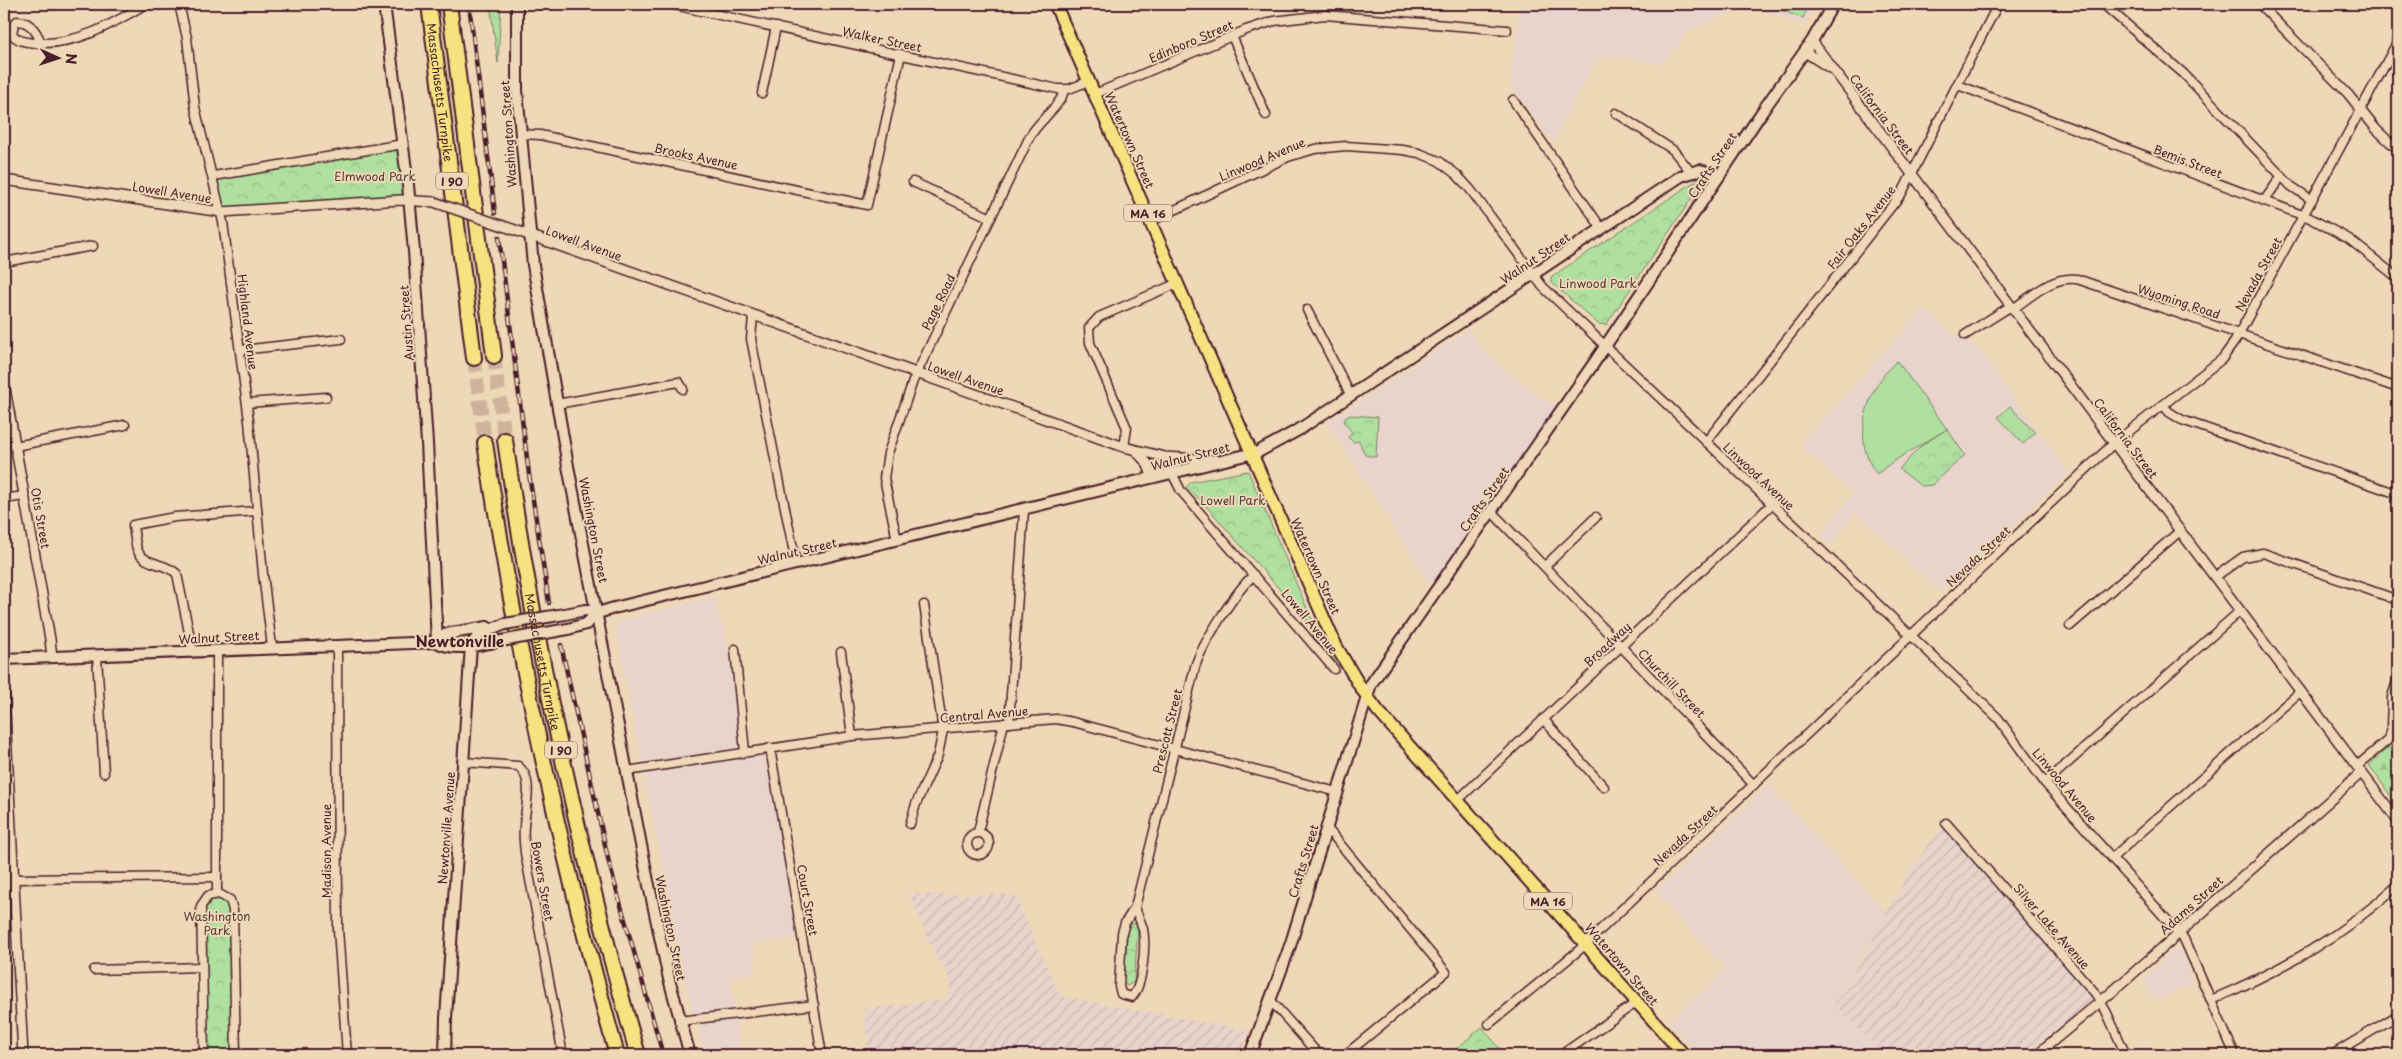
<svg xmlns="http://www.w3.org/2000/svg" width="2402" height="1059" font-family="'Playpen Sans',sans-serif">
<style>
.built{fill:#e8d4cc}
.industrial{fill:url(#industrial-furrows)}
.grass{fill:#afe0a0;stroke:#7c8066}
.forest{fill:url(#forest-firs);stroke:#7c8066}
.park{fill:url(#park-crowns);stroke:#7c8066}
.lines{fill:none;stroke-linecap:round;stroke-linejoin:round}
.motorway-tunnel{stroke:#cdb39b;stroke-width:14;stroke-dasharray:14 7;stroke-linecap:butt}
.minor-casing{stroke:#4a1f2b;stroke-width:11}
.tertiary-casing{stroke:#4a1f2b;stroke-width:12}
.secondary-casing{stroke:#4a1f2b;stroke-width:14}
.primary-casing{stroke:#4a1f2b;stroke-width:15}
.motorway-casing{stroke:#4a1f2b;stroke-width:18}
.minor{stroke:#eed8b7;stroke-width:8}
.tertiary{stroke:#eed8b7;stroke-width:9}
.secondary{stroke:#eed8b7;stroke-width:10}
.primary{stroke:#f8e181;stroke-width:11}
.motorway{stroke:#f8e181;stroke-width:14}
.rail-casing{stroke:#4a1f2b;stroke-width:4.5}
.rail{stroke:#eed8b7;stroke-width:2.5;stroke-dasharray:8;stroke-linecap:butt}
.tertiary-bridge-casing{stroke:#4a1f2b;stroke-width:12;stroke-linecap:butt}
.secondary-bridge-casing{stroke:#4a1f2b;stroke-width:14;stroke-linecap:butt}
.tertiary-bridge{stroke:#eed8b7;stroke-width:9}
.secondary-bridge{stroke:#eed8b7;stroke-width:10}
.labels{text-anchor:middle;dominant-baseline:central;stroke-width:4;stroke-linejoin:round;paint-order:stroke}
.shield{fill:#eed8b7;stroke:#7b5655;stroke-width:1}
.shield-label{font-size:11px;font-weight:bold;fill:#4a1f2b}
.street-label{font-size:12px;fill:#4a1f2b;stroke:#eed8b7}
.park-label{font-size:12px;fill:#593c3d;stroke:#eed8b7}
.quarter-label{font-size:15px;font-weight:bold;fill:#4a1f2b;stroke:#eed8b7}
</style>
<defs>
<pattern id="industrial-furrows" width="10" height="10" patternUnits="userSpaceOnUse" patternTransform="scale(1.25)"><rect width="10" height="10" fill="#e8d4cc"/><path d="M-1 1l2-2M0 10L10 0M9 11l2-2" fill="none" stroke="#c8b6af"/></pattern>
<pattern id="forest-firs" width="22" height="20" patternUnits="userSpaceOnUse" patternTransform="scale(1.25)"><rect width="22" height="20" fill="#afe0a0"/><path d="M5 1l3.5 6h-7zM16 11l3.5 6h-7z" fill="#98c08a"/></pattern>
<pattern id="park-crowns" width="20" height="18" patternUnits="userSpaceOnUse" patternTransform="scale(1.25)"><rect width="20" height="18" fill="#afe0a0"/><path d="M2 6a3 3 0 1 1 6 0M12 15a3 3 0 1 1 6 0" fill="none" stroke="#98c08a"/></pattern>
</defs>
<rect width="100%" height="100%" fill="#eed8b7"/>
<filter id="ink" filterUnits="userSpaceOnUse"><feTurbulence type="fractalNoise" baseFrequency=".02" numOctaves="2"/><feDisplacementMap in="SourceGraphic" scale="10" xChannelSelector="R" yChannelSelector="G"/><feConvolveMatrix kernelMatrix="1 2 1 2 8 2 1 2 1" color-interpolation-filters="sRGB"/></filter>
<g filter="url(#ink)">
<g class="built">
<path d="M1520 4H1815L1805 25 1747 5 1689 31 1660 64 1629 58 1597 57 1553 142 1510 85Z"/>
<path d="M1924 309 1955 335 1975 345 2069 473 1941 592 1856 512 1830 545 1821 536 1853 493 1800 445Z"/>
<path d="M1469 329 1480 348 1499 362 1497 365 1548 402 1558 404 1431 586 1328 422Z"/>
<path d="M714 596 727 645 744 746 764 758 768 764 797 938 753 944 756 972 730 977 740 1054 763 1051 764 1055H705L685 981 616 631 619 621Z"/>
<path d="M1769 785 1887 913 1834 1003 1884 1055H1699L1669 1021 1713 983 1725 968 1656 892Z"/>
<path d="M2176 947 2183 953 2193 985 2154 1000 2144 979Z"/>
</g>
<g class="industrial">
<path d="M1946 823 2097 996 2027 1055H1884L1834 1004 1866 952 1913 865Z"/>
<path d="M910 894 1015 895 1060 996 1250 1031 1240 1055H869L864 1009 946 1000 951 985 944 965 937 960Z"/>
</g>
<g class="grass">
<path d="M1897 361 1947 429 1891 463 1877 474C1850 441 1867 386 1897 361Z"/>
<path d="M2010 406 2035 433 2023 444 1998 417Z"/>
</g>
<g class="forest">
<path d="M1762 4H1810L1803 18Z"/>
<path d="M2398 709V806L2369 765 2395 741Z"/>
</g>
<g class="park">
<path d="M490 4H501L498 63Z"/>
<path d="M403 144 409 200 222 212 214 176Z"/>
<path d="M1700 180V186L1606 325 1598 324 1551 282V277L1694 182Z"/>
<path d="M1351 415 1378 417 1376 457 1365 455 1359 441 1353 442 1348 437 1352 432 1344 422 1346 417Z"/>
<path d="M1947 429 1965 455 1932 485 1921 486 1899 469 1922 445Z"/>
<path d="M1248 471 1318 634 1336 663 1314 638 1310 624 1200 499 1186 488 1191 482Z"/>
<path d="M208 896 230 900 236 1055H204V900Z"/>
<path d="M1134 923 1138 928 1134 982 1127 986 1123 982 1128 927Z"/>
<path d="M1482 1027 1505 1055H1449Z"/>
</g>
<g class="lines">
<g class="motorway-tunnel">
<path d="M494 356 505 440"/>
<path d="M474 358 485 443"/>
</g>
<defs>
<g id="minor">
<path d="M179 4 187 38 195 107 223 222 249 421 263 574 272 647"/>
<path d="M669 4 1058 89H1069L1089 81"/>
<path d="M2103 4 2184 74 2291 186 2312 200"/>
<path d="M2259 4 2348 94 2376 129 2398 150"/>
<path d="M1232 36 1266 115"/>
<path d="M41 43C37 32 30 21 17 21L14 24 12 34C18 42 28 42 37 43 78 45 112 24 146 4"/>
<path d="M1958 85 2310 218 2349 239 2398 278"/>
<path d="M762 93 776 27"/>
<path d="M1095 94 1246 30 1274 21 1325 15 1507 30"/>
<path d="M1513 100 1602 229"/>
<path d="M1616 113 1673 150 1691 172"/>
<path d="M520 134 540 135 867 205 901 54"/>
<path d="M214 176 403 144"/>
<path d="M913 182 991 218"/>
<path d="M2264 201 2281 177"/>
<path d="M1151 221 1288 157 1315 149 1346 146 1403 150 1419 153 1439 161 1457 175 1470 189 1543 287 1998 718 2045 783 2184 939 2235 1055"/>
<path d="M4 262 93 246"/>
<path d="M2013 309C2033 295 2052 276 2077 279L2398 388"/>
<path d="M1307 310 1351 396"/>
<path d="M753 316 751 339 796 563"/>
<path d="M1965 335 2011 306"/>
<path d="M241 350 341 339"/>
<path d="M247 403 326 397"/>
<path d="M557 404 673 383 679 382 683 389"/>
<path d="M2163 405 2169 412 2182 420 2398 494"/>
<path d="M1706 442 1902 193 1998 4"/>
<path d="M15 446 125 425"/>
<path d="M1124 447 1127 428 1090 343 1089 328 1099 317 1178 283"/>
<path d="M1172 473 1181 491 1334 669"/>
<path d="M4 499 24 496"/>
<path d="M1491 511 1754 785"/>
<path d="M897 540 884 478 888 453 913 381 1029 138C1038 121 1062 105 1064 90"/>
<path d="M1545 566 1596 517"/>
<path d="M2215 577 2243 557 2263 553 2398 600"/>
<path d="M2070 626 2180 531"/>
<path d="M337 647 338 929 347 1055"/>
<path d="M735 649 745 752"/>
<path d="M193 652 177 574C166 562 143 566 137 549 135 542 134 533 133 525L175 517 257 511"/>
<path d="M841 652 852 736"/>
<path d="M97 656 104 773"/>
<path d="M1543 719 1604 787"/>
<path d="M1009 723 1024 510"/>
<path d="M770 748 822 1055"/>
<path d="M463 762 518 766C535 779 525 807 524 826 523 835 524 844 525 853L563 1055"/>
<path d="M2357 766 2388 740 2391 728 2392 697 2398 678"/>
<path d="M627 771 852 736 1056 719 1073 722 1337 792"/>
<path d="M2045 783 2240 611"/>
<path d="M1458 800 1772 504"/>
<path d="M1946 823 2095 993 2106 1011 2126 1055"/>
<path d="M910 824 916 804 938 755 943 730 924 605"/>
<path d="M1326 827 1446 972 1345 1055"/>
<path d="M978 832 1004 723"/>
<circle cx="978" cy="844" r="11"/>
<path d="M2112 858 2301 691"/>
<path d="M13 879 217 877"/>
<path d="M217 894V650"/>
<path d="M1135 907C1137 914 1141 922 1143 929 1146 945 1143 985 1132 997L1121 994 1119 986 1122 933 1125 923 1135 907 1195 667C1202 644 1236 590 1254 575"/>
<path d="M94 970 202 967"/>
<path d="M2211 1000C2282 970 2341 937 2398 885"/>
<path d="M1271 1001 1319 1055"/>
<path d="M679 1021 814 1005"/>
<path d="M1489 1024 1578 951 2114 443 2222 359 2235 341 2398 41"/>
<path d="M204 1055 201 906 208 896 219 894 230 900 233 910 236 1055"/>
<path d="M1561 1055 1637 1002"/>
<path d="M2332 1055 2398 1015"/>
</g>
<g id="tertiary">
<path d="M1812 41 2398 821"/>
<path d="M1805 52 1830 68"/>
<path d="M4 180 222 212 400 200 434 202"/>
<path d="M512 229 1124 447 1165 457 1216 460"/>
<path d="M4 383 50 639 52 657"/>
<path d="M1135 450 1147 463 1153 478"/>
<path d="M4 694 23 1055"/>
<path d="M2036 1055 2112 992 2362 772"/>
</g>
<g id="secondary">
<path d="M384 4 408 185 414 251 427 443 437 642"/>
<path d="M517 4V91L533 265 568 466 647 876 669 979 690 1055"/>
<path d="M565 614 585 610 598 613"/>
<path d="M568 629 586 624 598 613 614 608 1258 452 1300 429 1681 176 1700 170 1720 175"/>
<path d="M437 642 446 634 487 627"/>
<path d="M4 659 437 642C455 653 487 643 507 640"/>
<path d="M445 1055 446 1018 471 645 480 634 505 624"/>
<path d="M1250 1055 1290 946 1371 684 1594 363 1766 106 1812 41 1833 4"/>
</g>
<path id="primary" d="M1055 4 1336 646 1361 688 1378 711 1684 1055"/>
<g id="motorway">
<path id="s1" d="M429 4 474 358"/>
<path d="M449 4 494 356"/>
<path id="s2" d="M505 440C535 648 579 853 638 1055"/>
<path d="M485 443C516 650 560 854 617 1055"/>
</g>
</defs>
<use href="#minor" class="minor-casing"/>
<use href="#tertiary" class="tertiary-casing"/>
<use href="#secondary" class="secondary-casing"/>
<use href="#primary" class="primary-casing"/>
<use href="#motorway" class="motorway-casing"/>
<use href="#minor" class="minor"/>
<use href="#tertiary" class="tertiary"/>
<use href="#secondary" class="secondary"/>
<use href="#primary" class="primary"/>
<use href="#motorway" class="motorway"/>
<defs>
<g id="rail">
<path d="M469 4 495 213"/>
<path d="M499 237 529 474 549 603"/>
<path d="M561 645 609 863 663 1055"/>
</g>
</defs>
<use href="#rail" class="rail-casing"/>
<use href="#rail" class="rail"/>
<defs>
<path id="tertiary-bridge" d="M434 202 512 229"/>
<g id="secondary-bridge">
<path d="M505 624 565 614"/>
<path d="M507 640 568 629"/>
</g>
</defs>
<use href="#tertiary-bridge" class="tertiary-bridge-casing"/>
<use href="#secondary-bridge" class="secondary-bridge-casing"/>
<use href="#tertiary-bridge" class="tertiary-bridge"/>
<use href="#secondary-bridge" class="secondary-bridge"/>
</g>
</g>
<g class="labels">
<g class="shield">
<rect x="436" y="172.5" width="32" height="17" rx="4"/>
<rect x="1124" y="204.5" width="48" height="17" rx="4"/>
<rect x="545" y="741.5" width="32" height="17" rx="4"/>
<rect x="1524" y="892.5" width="48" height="17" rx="4"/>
</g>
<g class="shield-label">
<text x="452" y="181">I 90</text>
<text x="1148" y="213">MA 16</text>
<text x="561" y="750">I 90</text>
<text x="1548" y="901">MA 16</text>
</g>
<g class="street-label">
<text transform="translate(882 39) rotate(12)">Walker Street</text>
<text transform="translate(1191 41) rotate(-23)">Edinboro Street</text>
<text stroke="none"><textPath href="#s1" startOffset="89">Massachusetts Turnpike</textPath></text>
<text transform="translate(1882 114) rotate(53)">California Street</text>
<text transform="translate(508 134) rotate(-94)">Washington Street</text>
<text transform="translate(1130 140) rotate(66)">Watertown Street</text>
<text transform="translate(696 156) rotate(12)">Brooks Avenue</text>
<text transform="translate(1262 159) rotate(-23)">Linwood Avenue</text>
<text transform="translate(2188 161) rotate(21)">Bemis Street</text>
<text transform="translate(1712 165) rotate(-56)">Crafts Street</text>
<text transform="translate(172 192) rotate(9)">Lowell Avenue</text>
<text transform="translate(1861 227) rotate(-52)">Fair Oaks Avenue</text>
<text transform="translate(584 243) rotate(20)">Lowell Avenue</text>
<text transform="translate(1535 258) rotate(-34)">Walnut Street</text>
<text transform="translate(2258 274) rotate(-61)">Nevada Street</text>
<text transform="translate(2179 301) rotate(18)">Wyoming Road</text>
<text transform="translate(938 302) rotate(-64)">Page Road</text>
<text transform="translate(248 322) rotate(83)">Highland Avenue</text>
<text transform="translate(406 323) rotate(-94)">Austin Street</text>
<text transform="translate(966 378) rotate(19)">Lowell Avenue</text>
<text transform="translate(2126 438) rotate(53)">California Street</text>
<text transform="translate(1190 456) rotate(-14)">Walnut Street</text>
<text transform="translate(1759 476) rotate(43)">Linwood Avenue</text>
<text transform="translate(1484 499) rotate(-55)">Crafts Street</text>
<text transform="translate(41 518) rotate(80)">Otis Street</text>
<text transform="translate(594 530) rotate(79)">Washington Street</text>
<text transform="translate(797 551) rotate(-13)">Walnut Street</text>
<text transform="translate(1978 556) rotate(-43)">Nevada Street</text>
<text transform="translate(1316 566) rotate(66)">Watertown Street</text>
<text transform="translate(1310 621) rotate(50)">Lowell Avenue</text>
<text transform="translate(219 637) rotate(-3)">Walnut Street</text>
<text transform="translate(1607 644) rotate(-43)">Broadway</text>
<text stroke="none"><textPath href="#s2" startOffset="225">Massachusetts Turnpike</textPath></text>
<text transform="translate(1672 683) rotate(46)">Churchill Street</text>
<text transform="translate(984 714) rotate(-5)">Central Avenue</text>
<text transform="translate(1167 731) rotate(-76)">Prescott Street</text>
<text transform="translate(2065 785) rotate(50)">Linwood Avenue</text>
<text transform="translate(446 828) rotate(-86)">Newtonville Avenue</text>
<text transform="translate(1685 835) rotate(-43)">Nevada Street</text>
<text transform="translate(326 851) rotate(-90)">Madison Avenue</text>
<text transform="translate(1303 861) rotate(-73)">Crafts Street</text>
<text transform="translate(543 881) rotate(80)">Bowers Street</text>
<text transform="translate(808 900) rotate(80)">Court Street</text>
<text transform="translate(2191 905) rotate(-42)">Adams Street</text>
<text transform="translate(2052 926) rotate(49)">Silver Lake Avenue</text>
<text transform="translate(671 928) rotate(78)">Washington Street</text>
<text transform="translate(1622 964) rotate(49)">Watertown Street</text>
</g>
<g class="park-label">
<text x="375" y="176">Elmwood Park</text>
<text x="1598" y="283">Linwood Park</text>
<text x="1233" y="500">Lowell Park</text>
<text x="217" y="916">Washington<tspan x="217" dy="14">Park</tspan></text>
</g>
<g class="quarter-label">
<text x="460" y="640">Newtonville</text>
</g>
</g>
<rect width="2402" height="1059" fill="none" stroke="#eed8b7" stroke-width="20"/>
<rect x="10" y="10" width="2382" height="1039" fill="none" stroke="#4a1f2b" stroke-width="2" filter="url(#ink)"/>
<g transform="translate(58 58) rotate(93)" stroke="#eed8b7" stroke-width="4" paint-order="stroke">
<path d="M0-4L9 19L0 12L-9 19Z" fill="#4a1f2b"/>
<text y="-8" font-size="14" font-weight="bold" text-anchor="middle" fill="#4a1f2b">N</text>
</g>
</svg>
